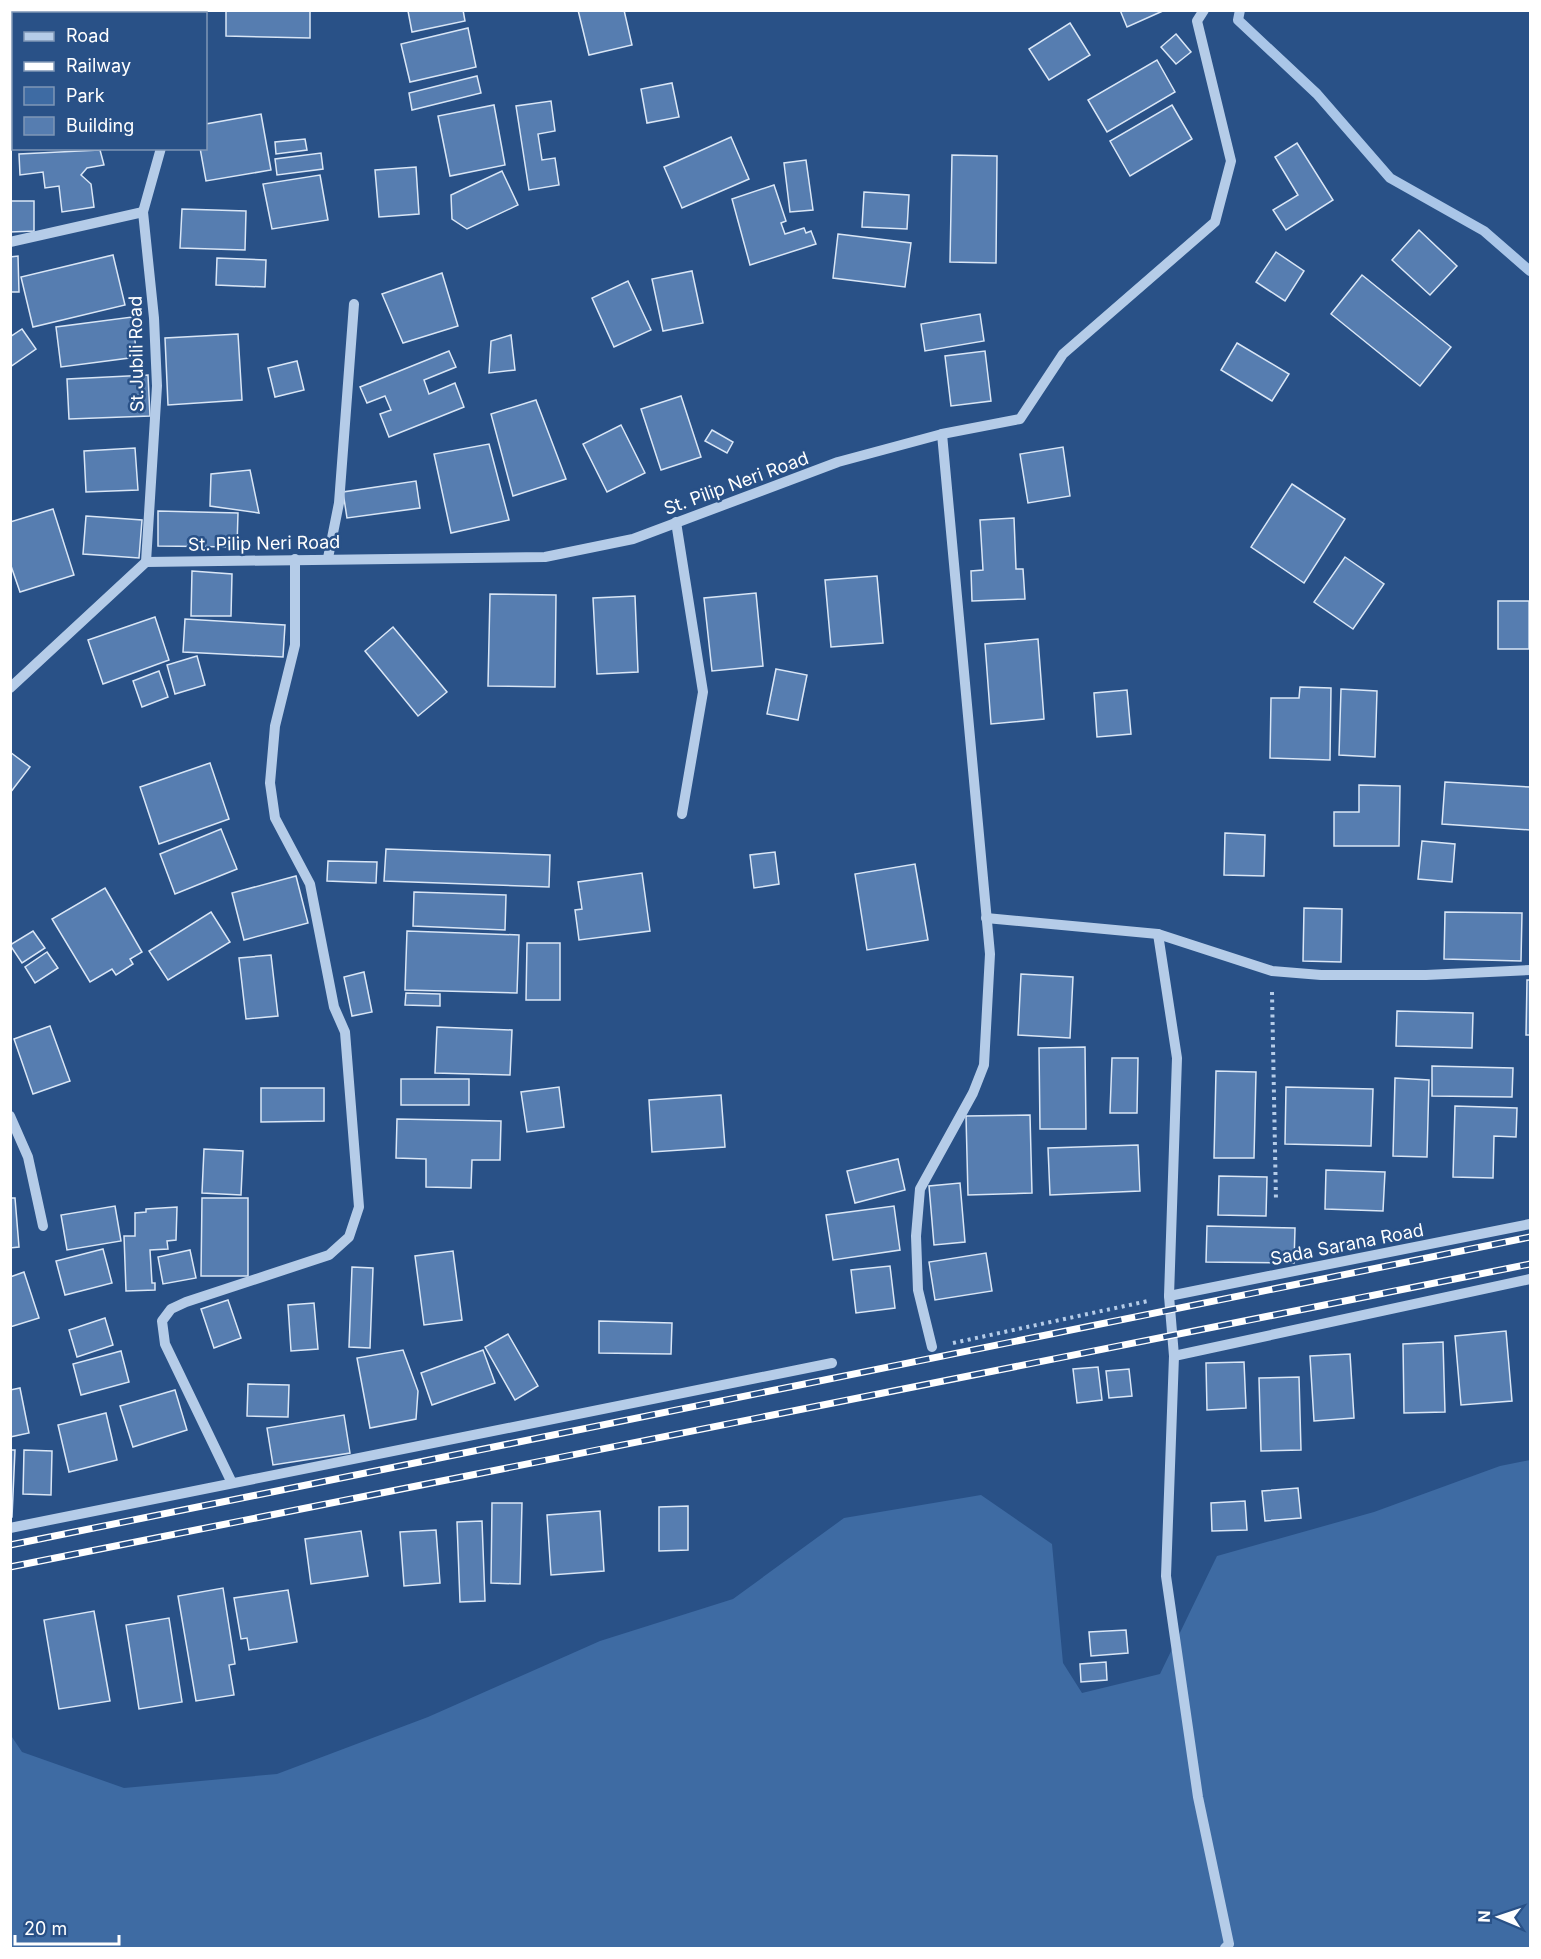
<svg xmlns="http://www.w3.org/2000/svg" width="1541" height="1959" font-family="Inter,sans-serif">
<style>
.green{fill:#3e6ba3}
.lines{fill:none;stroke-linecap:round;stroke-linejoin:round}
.stream{stroke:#aac6e8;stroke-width:10}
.building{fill:#567db0;stroke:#d9e6f6;stroke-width:1.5}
.path{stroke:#b5cce8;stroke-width:4;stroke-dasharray:3 4.5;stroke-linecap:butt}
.minor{stroke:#b5cce8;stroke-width:10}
.rail-casing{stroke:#fff;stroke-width:7}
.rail{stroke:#295187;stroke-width:4.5;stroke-dasharray:14;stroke-linecap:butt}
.labels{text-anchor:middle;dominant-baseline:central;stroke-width:5;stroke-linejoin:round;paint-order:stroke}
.street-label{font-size:18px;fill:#fff;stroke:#295187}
</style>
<rect width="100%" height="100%" fill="#295187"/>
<path class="green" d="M1530 1460V1948H11L10 1734 22 1752 124 1788 277 1774 428 1717 600 1641 733 1599 844 1518 981 1495 1052 1544 1063 1663 1082 1693 1160 1674 1217 1556 1374 1512 1500 1466Z"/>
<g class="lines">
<path class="stream" d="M1240 10 1238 20 1317 94 1390 178 1484 231 1530 271"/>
</g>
<g class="building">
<rect x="25" y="10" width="30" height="4"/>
<path d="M61 10H122L148 12 60 14Z"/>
<path d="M226 10H310V38L226 36Z"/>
<path d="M463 10 465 21 412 32 408 11Z"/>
<path d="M578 10H624L632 45 589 55Z"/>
<path d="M1120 10H1165L1127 27Z"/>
<path d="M1070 23 1090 55 1049 80 1029 49Z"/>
<path d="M468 28 476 67 410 82 401 44Z"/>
<path d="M1176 34 1191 52 1176 64 1161 47Z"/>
<rect x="10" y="48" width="4" height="39"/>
<path d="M1157 60 1175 92 1107 132 1088 100Z"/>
<path d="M477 76 481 93 412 110 409 93Z"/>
<path d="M672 83 679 117 647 123 641 89Z"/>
<rect x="10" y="98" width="4" height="30"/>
<path d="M551 101 555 131 538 134 542 160 555 158 559 185 529 190 516 106Z"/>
<path d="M494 105 505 165 450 176 438 116Z"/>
<path d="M1172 105 1192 139 1130 176 1110 141Z"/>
<path d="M261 114 271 170 206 181 200 148H206V124Z"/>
<path d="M731 137 749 179 682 208 664 167Z"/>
<path d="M305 139 307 150 276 154 275 142Z"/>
<path d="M1297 143 1333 200 1286 230 1273 210 1298 195 1275 157Z"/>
<path d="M100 150 104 165 87 168 81 175 91 184 94 207 62 212 59 186 45 188 43 172 20 175 19 154Z"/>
<path d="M321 153 323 169 277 175 275 159Z"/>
<path d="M952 155 997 156 996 263 950 262Z"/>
<path d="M806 160 813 210 790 212 784 163Z"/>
<path d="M416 167 419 214 379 217 375 170Z"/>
<path d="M502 171 518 205 467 229 452 219 451 195Z"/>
<path d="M320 175 328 220 272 229 263 184Z"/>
<path d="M774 185 786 221 781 223 785 234 804 228 806 233 811 231 816 244 750 265 732 199Z"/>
<path d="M864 192 909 195 907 229 862 227Z"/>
<path d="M10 201H34V231L10 232Z"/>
<path d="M182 209 246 211 245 250 180 248Z"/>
<path d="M1419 230 1457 266 1430 295 1392 260Z"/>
<path d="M838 234 911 243 905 287 833 278Z"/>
<path d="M1276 252 1304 271 1285 301 1256 282Z"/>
<path d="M113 255 125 305 33 327 21 277Z"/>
<path d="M18 256 19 292H10V257Z"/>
<path d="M217 258 266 260 265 287 216 285Z"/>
<path d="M692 271 703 323 663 331 652 279Z"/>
<path d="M442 273 458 326 403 343 382 294Z"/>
<path d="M1362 275 1451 347 1420 386 1331 314Z"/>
<path d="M628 281 651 330 614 347 592 298Z"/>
<path d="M980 314 984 341 925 351 921 324Z"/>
<path d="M132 317 137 357 61 367 56 327Z"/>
<path d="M22 329 36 349 10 367V337Z"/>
<path d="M238 334 242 400 168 405 165 338Z"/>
<path d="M511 335 515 370 489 373 491 341Z"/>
<path d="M1237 343 1289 374 1272 401 1221 370Z"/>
<path d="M449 351 456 367 424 380 429 394 455 383 464 407 389 437 380 414 391 410 385 396 367 403 360 387Z"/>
<path d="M985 351 991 401 951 406 945 356Z"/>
<path d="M297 361 304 390 275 397 268 368Z"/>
<path d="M148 375 150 416 69 419 67 379Z"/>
<path d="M681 396 701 457 661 470 641 409Z"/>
<path d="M536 400 566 479 513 496 491 414Z"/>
<path d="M621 425 645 473 607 492 583 444Z"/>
<path d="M712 430 733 442 727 453 705 441Z"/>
<path d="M489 444 509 520 451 533 434 454Z"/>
<path d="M1063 447 1070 496 1028 503 1020 454Z"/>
<path d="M135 448 138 490 86 492 84 451Z"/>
<path d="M250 470 259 513 210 506 211 474Z"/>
<path d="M416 481 420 508 347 518 343 492Z"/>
<path d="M1292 484 1345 519 1304 583 1251 547Z"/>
<path d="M53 509 74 575 20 592 10 563V522Z"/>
<path d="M158 511 238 513 237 547 158 546Z"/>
<path d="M86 516 142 520 139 558 83 554Z"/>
<path d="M1014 518 1016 569H1023L1025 599 972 601 971 571 983 570 980 520Z"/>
<path d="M1345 557 1384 584 1353 629 1314 602Z"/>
<path d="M192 571 232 574 231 616H191Z"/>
<path d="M877 576 883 643 831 647 825 580Z"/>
<path d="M756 593 763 666 712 671 704 598Z"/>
<path d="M490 594 556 595 555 687 488 686Z"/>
<path d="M635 596 638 672 597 674 593 598Z"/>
<rect x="1498" y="601" width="31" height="48"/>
<path d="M155 617 169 660 103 684 88 640Z"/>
<path d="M185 619 285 625 283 657 183 652Z"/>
<path d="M393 627 447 692 418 716 365 651Z"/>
<path d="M1038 639 1044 719 991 724 985 644Z"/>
<path d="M197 656 205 685 175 694 167 665Z"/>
<path d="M776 669 807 675 798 720 767 714Z"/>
<path d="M159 671 168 697 142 707 133 681Z"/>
<path d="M1300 687 1331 688 1330 760 1270 758 1271 698H1299Z"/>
<path d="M1341 689 1377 691 1375 757 1339 755Z"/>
<path d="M1127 690 1131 734 1097 737 1094 693Z"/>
<path d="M10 752 30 767 10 793Z"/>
<path d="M210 763 229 819 159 844 140 787Z"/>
<path d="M1445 782 1530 787V830L1442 824Z"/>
<path d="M1359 785 1400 786 1399 846H1334V812H1359Z"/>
<path d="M221 829 237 869 175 894 160 854Z"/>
<path d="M1225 833 1265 835 1264 876 1224 875Z"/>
<path d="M1422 841 1455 844 1452 882 1418 879Z"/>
<path d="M386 849 550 855 549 887 384 881Z"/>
<path d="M775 852 779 884 754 888 750 855Z"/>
<path d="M328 861 377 862 376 883 327 881Z"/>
<path d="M915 864 928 940 867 950 855 874Z"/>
<path d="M642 873 650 931 579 940 575 910 582 909 578 882Z"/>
<path d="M296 876 308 923 244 940 232 893Z"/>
<path d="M105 888 142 952 130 959 133 964 116 975 112 969 90 982 52 919Z"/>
<path d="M414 892 506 895 505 930 413 926Z"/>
<path d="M1304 908 1342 909 1341 962 1303 961Z"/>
<path d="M211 912 230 942 168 980 149 951Z"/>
<path d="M1445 912 1522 913 1521 961 1444 959Z"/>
<path d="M33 931 45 948 22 963 10 945Z"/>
<path d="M407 931 519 935 517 993 405 990Z"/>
<path d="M527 943H560V1000H526Z"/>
<path d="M47 952 58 968 35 983 25 967Z"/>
<path d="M271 955 278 1016 246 1019 239 958Z"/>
<path d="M364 972 372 1012 352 1016 344 977Z"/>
<path d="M1021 974 1073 977 1070 1038 1018 1035Z"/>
<path d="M1527 980H1530V1035H1526Z"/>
<path d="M406 993 440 994V1006L405 1005Z"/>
<path d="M1397 1011 1473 1013 1472 1048 1396 1046Z"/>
<path d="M50 1026 70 1081 33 1094 14 1039Z"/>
<path d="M437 1027 512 1030 510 1075 435 1073Z"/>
<path d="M1085 1047 1086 1129H1040L1039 1048Z"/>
<path d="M1112 1058H1138L1137 1113H1110Z"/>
<path d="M1432 1066 1513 1068 1512 1097 1432 1096Z"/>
<path d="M1216 1071 1256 1072 1254 1158H1214Z"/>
<path d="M1395 1078 1429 1080 1427 1157 1393 1156Z"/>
<rect x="401" y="1079" width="68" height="26"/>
<path d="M559 1087 564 1127 527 1132 521 1092Z"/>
<path d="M1286 1087 1373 1089 1371 1146 1285 1144Z"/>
<path d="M261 1088H324V1121L261 1122Z"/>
<path d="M721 1095 725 1147 652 1152 649 1100Z"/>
<path d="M1455 1106 1517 1108 1516 1137 1494 1136 1493 1178 1453 1177Z"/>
<path d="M1030 1115 1032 1193 968 1195 966 1116Z"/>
<path d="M397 1119 501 1121 500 1160H472L471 1188 426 1187V1159L396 1158Z"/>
<path d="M1138 1145 1140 1191 1050 1195 1048 1148Z"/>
<path d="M204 1149 243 1151 241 1195 202 1193Z"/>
<path d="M898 1159 905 1190 855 1203 847 1171Z"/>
<path d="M1326 1170 1385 1172 1383 1211 1325 1209Z"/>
<path d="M1219 1176 1267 1177 1266 1216 1218 1215Z"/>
<path d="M960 1183 965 1242 934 1245 929 1186Z"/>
<path d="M10 1198H15L19 1247 10 1248Z"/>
<path d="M202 1198H248V1276H201Z"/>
<path d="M115 1206 121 1241 67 1250 61 1215Z"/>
<path d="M894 1206 900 1250 833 1260 826 1215Z"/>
<path d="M177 1207 176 1240 167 1241 168 1249 150 1250 152 1283H155V1290L126 1291 124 1236H135V1213L146 1212V1209Z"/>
<path d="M1207 1226 1295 1228 1294 1263 1206 1262Z"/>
<path d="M103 1249 112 1283 65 1295 56 1261Z"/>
<path d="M190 1250 196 1278 163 1284 158 1257Z"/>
<path d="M453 1251 462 1320 424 1325 415 1256Z"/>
<path d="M986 1253 992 1291 935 1300 929 1262Z"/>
<path d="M890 1266 895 1308 856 1313 851 1270Z"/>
<path d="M352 1267 373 1268 370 1348 349 1347Z"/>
<path d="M24 1272 39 1318 10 1327V1277Z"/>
<path d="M228 1300 241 1338 214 1348 201 1309Z"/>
<path d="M314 1303 318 1349 291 1351 288 1305Z"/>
<path d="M105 1318 113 1345 77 1357 69 1330Z"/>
<path d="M599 1321 672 1323 671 1354 599 1353Z"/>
<path d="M1506 1331 1512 1401 1461 1405 1455 1336Z"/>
<path d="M508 1334 538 1386 515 1400 485 1347Z"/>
<path d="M1443 1342 1445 1412 1404 1413 1403 1344Z"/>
<path d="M403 1350 418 1391 416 1419 370 1428 357 1358Z"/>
<path d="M483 1350 495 1383 432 1405 421 1373Z"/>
<path d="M121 1351 129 1382 81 1395 73 1364Z"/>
<path d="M1350 1354 1354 1418 1314 1421 1310 1356Z"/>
<path d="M1244 1362 1246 1408 1207 1410 1206 1363Z"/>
<path d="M1098 1367 1102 1400 1077 1403 1073 1369Z"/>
<path d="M1129 1369 1132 1396 1109 1398 1106 1371Z"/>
<path d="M1299 1377 1301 1450 1261 1451 1259 1378Z"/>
<path d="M248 1384 289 1385 288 1417 247 1416Z"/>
<path d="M20 1388 29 1433 10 1437V1390Z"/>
<path d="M175 1390 187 1430 133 1447 120 1406Z"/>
<path d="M106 1413 117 1460 69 1472 58 1425Z"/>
<path d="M344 1415 350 1453 273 1465 267 1428Z"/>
<path d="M10 1450H15L12 1517H10Z"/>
<path d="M24 1450 52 1451 51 1495 23 1494Z"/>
<path d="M1298 1488 1301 1518 1265 1521 1262 1491Z"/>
<path d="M1245 1501 1247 1530 1212 1531 1211 1503Z"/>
<path d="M492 1503H522L520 1584 491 1583Z"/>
<path d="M688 1506V1550L659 1551V1507Z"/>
<path d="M600 1511 604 1571 551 1575 547 1515Z"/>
<path d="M482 1521 485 1601 460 1602 457 1522Z"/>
<path d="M436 1530 440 1583 404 1586 400 1532Z"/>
<path d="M361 1531 368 1576 311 1584 305 1539Z"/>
<path d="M223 1588 235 1664 229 1665 234 1695 196 1701 178 1596Z"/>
<path d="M288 1590 297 1642 249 1650 247 1638 241 1639 234 1598Z"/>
<path d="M94 1611 110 1701 59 1709 44 1620Z"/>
<path d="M169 1618 182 1702 139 1709 126 1625Z"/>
<path d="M1126 1630 1128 1653 1091 1656 1089 1632Z"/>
<path d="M1106 1662 1107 1680 1081 1682 1080 1664Z"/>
</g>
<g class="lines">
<g class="path">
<path d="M1272 992 1276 1201"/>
<path d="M953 1343 1148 1301"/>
</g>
<g class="minor">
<path d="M198 14 199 10"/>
<path d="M10 242 143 212"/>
<path d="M676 522 703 692 682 814"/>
<path d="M328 558 339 503 354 304"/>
<path d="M146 562 157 386 154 318 143 212 161 148"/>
<path d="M10 688 146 562 545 557 633 539 838 462 942 434 1020 419 1063 354 1215 222 1231 161 1197 21 1204 10"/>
<path d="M986 918 1158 934 1272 971 1321 975H1426L1530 970"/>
<path d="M1158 934 1177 1058 1169 1296 1174 1356 1166 1576 1198 1797 1229 1944 1225 1948"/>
<path d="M10 1116 28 1157 43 1226"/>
<path d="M1169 1296 1530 1224"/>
<path d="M932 1347 918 1290 916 1236 920 1189 973 1093 984 1065 990 954 942 434"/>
<path d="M1174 1356 1530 1279"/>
<path d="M232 1483 165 1344 162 1321 171 1309 186 1302 329 1255 349 1237 359 1207 345 1032 334 1007 310 884 275 818 270 783 275 726 295 645V559"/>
<path d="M10 1528 832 1363"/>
</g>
<defs>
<g id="rail">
<path d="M10 1545 1530 1237"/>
<path d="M10 1567 1530 1264"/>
</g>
</defs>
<use href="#rail" class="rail-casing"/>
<use href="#rail" class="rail"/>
</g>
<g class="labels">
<g class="street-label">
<text transform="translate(136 354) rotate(-91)">St.Jubili Road</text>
<text transform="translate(736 483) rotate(-20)">St. Pilip Neri Road</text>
<text transform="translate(264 543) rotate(-1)">St. Pilip Neri Road</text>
<text transform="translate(1347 1244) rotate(-11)">Sada Sarana Road</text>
</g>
</g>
<rect width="1541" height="1959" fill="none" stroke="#ffffff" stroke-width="24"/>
<rect x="12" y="12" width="195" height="138" fill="#295187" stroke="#7f97b7" stroke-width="1.5"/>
<rect x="24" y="32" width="30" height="9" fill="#b5cce8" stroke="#7f97b7" stroke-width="1.5"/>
<text x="66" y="42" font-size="18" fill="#ffffff">Road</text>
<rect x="24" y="62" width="30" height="9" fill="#ffffff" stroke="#7f97b7" stroke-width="1.5"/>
<text x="66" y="72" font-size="18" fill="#ffffff">Railway</text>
<rect x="24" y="87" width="30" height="18" fill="#3e6ba3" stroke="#7f97b7" stroke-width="1.5"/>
<text x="66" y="102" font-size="18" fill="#ffffff">Park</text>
<rect x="24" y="117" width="30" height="18" fill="#567db0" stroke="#7f97b7" stroke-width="1.5"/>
<text x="66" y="132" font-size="18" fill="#ffffff">Building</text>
<g transform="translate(1499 1917) rotate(272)" stroke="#295187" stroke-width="4.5" paint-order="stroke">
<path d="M0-4.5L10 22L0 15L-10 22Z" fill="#ffffff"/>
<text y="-9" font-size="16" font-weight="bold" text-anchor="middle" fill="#ffffff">N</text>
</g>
<path d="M15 1935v9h104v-9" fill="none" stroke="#ffffff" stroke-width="3"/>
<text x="24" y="1935" font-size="18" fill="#ffffff" stroke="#295187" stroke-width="4.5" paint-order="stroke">20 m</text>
</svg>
